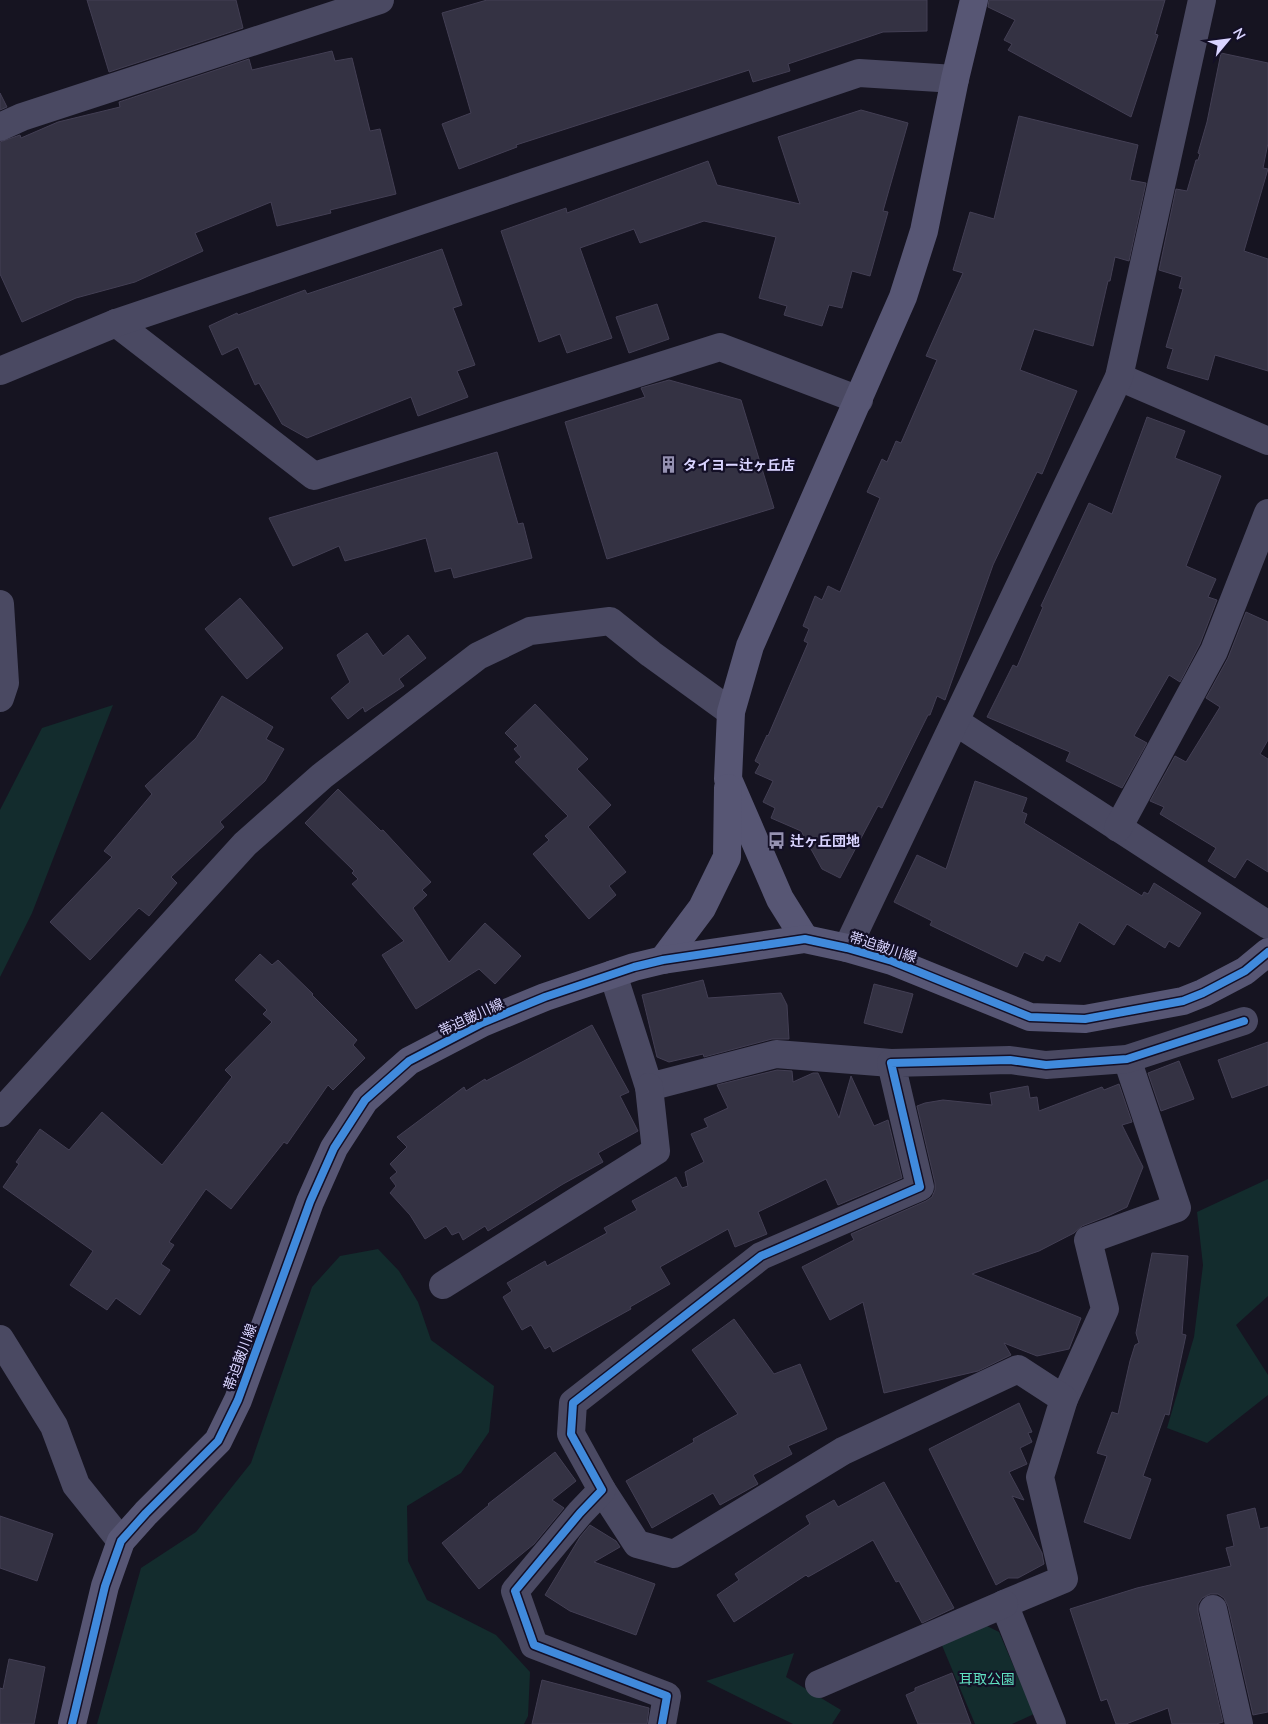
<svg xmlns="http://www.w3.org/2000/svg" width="1268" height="1724" font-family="Mulish,'Noto Sans JP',sans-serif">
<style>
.green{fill:#132c2d}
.building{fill:#343243;stroke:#433f54}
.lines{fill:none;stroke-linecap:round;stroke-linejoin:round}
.street{stroke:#4a4962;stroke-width:28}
.secondary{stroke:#575674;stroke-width:28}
.cycleway-casing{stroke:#130f26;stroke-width:11}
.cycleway{stroke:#408adc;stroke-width:8}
.labels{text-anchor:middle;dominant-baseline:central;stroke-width:4.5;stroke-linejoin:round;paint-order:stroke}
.poi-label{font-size:14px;font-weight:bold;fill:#d9d4ff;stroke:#130f26;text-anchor:start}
.street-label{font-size:14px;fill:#d9d4ff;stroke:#130f26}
.park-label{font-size:14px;fill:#5fe0c0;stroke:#130f26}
</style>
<rect width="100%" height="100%" fill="#161421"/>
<g class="green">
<path d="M113 705 32 913 0 977V810L42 728Z"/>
<path d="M1268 1179V1296L1236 1325 1268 1375V1395L1207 1443 1167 1428 1194 1337 1203 1265 1197 1212Z"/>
<path d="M378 1249 399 1271 418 1302 431 1340 494 1386 489 1432 461 1473 407 1506 408 1561 427 1600 496 1635 530 1672 528 1716 524 1724H97L141 1568 196 1532 251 1463 312 1287 340 1256Z"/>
<path d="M985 1625 999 1632 1034 1714 1012 1724H975L941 1643Z"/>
<path d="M794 1653 786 1677 841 1710 832 1724H793L706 1681Z"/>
</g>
<g class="building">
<path d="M87 0H236L243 28 109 72Z"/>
<path d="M487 0H927V31L883 32 788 64 790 71 753 82 749 70 516 145 517 147 459 169 442 124 471 113 442 13Z"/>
<path d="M989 0H1165L1155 34 1158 35 1131 117 1008 50 1012 44 1004 40 1015 20 988 7Z"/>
<path d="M332 51 335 61 352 58 370 131 380 129 396 194 330 210 331 213 277 226 271 202 195 233 203 251 135 282 76 298 22 322 0 274V142L20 135 21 138 58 122 120 107 119 102 249 59 252 70Z"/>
<path d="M1221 53 1268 63V143L1263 168 1268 169 1244 251 1268 259V371L1215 355 1208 380 1167 368 1173 349 1166 347 1183 289 1179 288 1182 277 1159 270 1176 189 1187 191 1196 160H1198L1200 154 1198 153 1207 122Z"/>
<path d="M0 93 7 107 0 110Z"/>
<path d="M861 110 908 123 883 211 888 212 870 276 852 271 842 308 829 305 822 326 784 315 787 306 759 298 776 237 704 221 640 243 634 229 580 248 612 338 567 353 560 334 539 342 501 231 566 208 567 213 708 161 717 185 800 204 778 137Z"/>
<path d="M1019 116 1138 145 1130 180 1146 183 1129 261 1115 257 1110 281H1108L1093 346 1034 329 1020 370 1077 391 1042 474 1037 472 993 565 945 700 937 696 930 715H928L882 808 878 806 840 878 822 869 801 831 771 818 775 808 763 802 773 781 755 773 760 764 755 761 767 735 768 736 808 643 804 641 809 629 803 626 815 596 822 600 828 586 840 592 880 498 867 492 882 459 887 462 896 441 901 443 937 360 926 356 963 273 953 270 970 212 994 219Z"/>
<path d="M442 249 462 305 453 308 475 365 457 371 468 397 418 416 411 397 307 438 282 424 259 383 255 385 238 347 222 355 209 326 237 313 238 315 305 290 307 294Z"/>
<path d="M657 304 669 339 629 353 616 317Z"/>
<path d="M669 380 741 400 774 508 607 559 565 422 645 397 641 388Z"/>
<path d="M1147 417 1185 431 1175 458 1221 476 1186 566 1216 579 1208 597 1217 600 1200 644 1180 682 1169 675 1134 736 1147 743 1122 788 1066 761 1070 752 987 717 1013 665 1017 667 1043 607 1041 606 1089 503 1112 514Z"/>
<path d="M497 452 518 524 523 523 532 558 454 578 451 568 435 572 426 538 345 561 339 546 293 566 269 518Z"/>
<path d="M240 598 283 648 247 679 205 629Z"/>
<path d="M1246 612 1268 622V740L1260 754 1268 759V872L1247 859 1235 878 1208 861 1216 848 1160 814 1164 807 1150 801 1175 756 1186 762 1220 707 1206 698 1228 658Z"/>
<path d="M367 633 383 656 408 635 426 658 399 679 404 686 365 712 363 707 348 719 331 698 350 682 337 655Z"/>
<path d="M222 696 273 727 266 739 284 749 265 781 220 822 224 827 171 877 177 883 149 916 139 908 90 960 50 922 112 857 104 851 152 794 145 786 196 738Z"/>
<path d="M535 704 588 759 577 769 611 805 588 827 626 872 609 886 616 895 589 919 533 854 549 840 545 836 568 816 515 762 521 757 514 749 518 746 505 733Z"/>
<path d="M975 781 1027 798 1022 812 1027 814 1024 823 1142 896 1144 892 1148 894 1154 883 1201 913 1179 947 1169 941 1165 948 1127 924 1114 945 1079 922 1060 962 1046 955 1043 961 1024 952 1017 967 930 925 932 921 894 902 917 855 946 869Z"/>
<path d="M338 789 381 831 383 830 431 882 422 890 427 895 413 908 449 962 485 923 521 956 495 984 479 969 416 1009 382 955 404 941 352 884 358 879 352 873 354 871 305 823Z"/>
<path d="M260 954 272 965 278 960 313 994 312 995 357 1040 353 1045 365 1058 333 1090 328 1085 287 1144 284 1142 231 1209 206 1189 169 1242 174 1245 161 1264 170 1270 140 1315 116 1298 107 1310 70 1285 93 1251 3 1187 19 1164 16 1162 40 1129 69 1150 102 1112 162 1165 232 1077 225 1070 272 1022 263 1014 267 1010 235 980Z"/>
<path d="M703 980 708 998 781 993 787 1005 789 1039H772L704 1057 703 1054 669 1062 657 1057 642 995Z"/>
<path d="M874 984 913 994 902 1033 864 1023Z"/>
<path d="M592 1025 629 1092 620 1096 638 1131 598 1153 603 1162 563 1184 488 1231 485 1226 463 1240 459 1232 452 1235 446 1226 425 1239 410 1215 390 1193 396 1186 390 1178 397 1172 390 1164 407 1147 397 1137 464 1087 466 1091 485 1079 486 1081Z"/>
<path d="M1268 1042V1085L1232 1098 1218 1060Z"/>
<path d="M1179 1061 1194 1099 1161 1111 1148 1073Z"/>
<path d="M777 1070 792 1071 793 1082 813 1073H818L839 1118 851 1076 874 1126 888 1120 902 1178 838 1205 826 1179 758 1212 767 1234 735 1247 728 1229 660 1267 670 1284 630 1307 631 1309 553 1352 550 1346 545 1349 531 1325 522 1330 503 1297 512 1291 507 1283 545 1261 547 1266 607 1233 604 1228 637 1210 632 1201 676 1177 682 1188 688 1186 685 1172 704 1162 691 1134 708 1127 704 1119 728 1108 717 1085Z"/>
<path d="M1119 1084 1132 1122 1122 1125 1143 1167 1127 1207 1110 1215 1082 1226 1074 1233 1039 1251 972 1274 1081 1318 1069 1349 1037 1356 1004 1343 1011 1355 978 1371 884 1393 863 1302 830 1320 802 1267 854 1240 851 1234 926 1201 932 1197 935 1190V1183L917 1106 925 1103 943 1100 992 1105 990 1093 1028 1086 1030 1098 1037 1097 1039 1111 1102 1087 1104 1090Z"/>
<path d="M1152 1253 1188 1256 1182 1334 1186 1335 1169 1415 1165 1414 1143 1476 1151 1479 1130 1539 1084 1522 1107 1456 1097 1453 1112 1412 1118 1414 1130 1361 1135 1345 1139 1343 1136 1333Z"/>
<path d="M734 1319 774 1374 800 1364 827 1429 788 1446 792 1454 753 1475 758 1484 720 1505 713 1493 652 1528 626 1481 694 1442 693 1439 738 1414 692 1350Z"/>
<path d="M1019 1403 1032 1432 1028 1433 1032 1442 1020 1448 1027 1464 1009 1472 1024 1500 1012 1496 1042 1553 1044 1564 1018 1578H1008L996 1585 929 1449Z"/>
<path d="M555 1452 576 1481 552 1500 564 1508 534 1544 479 1589 442 1543 489 1505 488 1504Z"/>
<path d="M884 1482 954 1608 922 1623 899 1581 896 1582 873 1540 808 1577 806 1575 734 1622 717 1595 739 1580 735 1574 810 1524 806 1516 834 1500 838 1507Z"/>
<path d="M1255 1508 1260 1529 1268 1527V1712L1253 1715 1228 1606 1224 1598 1218 1594H1210L1202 1598 1198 1604V1612L1223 1722 1216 1724H1172L1168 1708 1126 1724H1116L1107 1699 1101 1701 1070 1609 1137 1588 1231 1566 1226 1548 1234 1546 1227 1515Z"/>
<path d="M0 1516 53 1534 37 1581 0 1568Z"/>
<path d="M590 1525 616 1541 620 1547 594 1562 655 1584 636 1635 570 1611 545 1595 580 1537Z"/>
<path d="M9 1659 45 1667 34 1724H0V1688L3 1689Z"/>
<path d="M952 1673 971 1724H918L906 1695 915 1691V1688Z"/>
<path d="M542 1680 649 1708 647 1724H532Z"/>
</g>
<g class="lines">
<g class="street">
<path d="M0 127 22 117 380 0"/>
<path d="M116 323 314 476 720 347 859 400"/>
<path d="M0 371 116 323 859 73 955 79"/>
<path d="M1119 377 1268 441"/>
<path d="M0 604 5 683 0 698"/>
<path d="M956 722 1268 925"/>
<path d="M1118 828 1214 651 1268 513"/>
<path d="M847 948 1119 377 1202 0"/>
<path d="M613 974 649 1087 776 1054 891 1063"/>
<path d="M0 1113 245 844 322 776 478 656 530 631 610 621 651 654 731 712"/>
<path d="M443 1285 656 1151 649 1087"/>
<path d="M0 1339 54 1426 76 1485 121 1541"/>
<path d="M1064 1399 1105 1309 1088 1240 1177 1208 1127 1059"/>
<path d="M602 1490 637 1544 674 1554 843 1451 1018 1369 1064 1399 1040 1477 1064 1579 1004 1604 1052 1724"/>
<path d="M1213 1609 1239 1724"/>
<path d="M819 1684 1004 1604"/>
<path d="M662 1724 667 1696 534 1645 515 1591 580 1513 602 1490 571 1434 573 1403 761 1256 920 1187 891 1063 1010 1060 1046 1065 1127 1059 1244 1021"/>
</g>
<g class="secondary">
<path d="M805 939 780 899 728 779 731 712 750 646 903 297 924 231 955 79 974 0"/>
<path d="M663 960 702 908 727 857 728 788"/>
<path d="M72 1724 105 1586 121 1541 146 1513 218 1441 238 1400 310 1202 334 1148 365 1100 409 1061 482 1023 545 997 634 967 663 960 805 939 847 948 892 961 1030 1017 1085 1019 1183 1001 1203 993 1245 971 1268 952"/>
</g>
<defs>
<g id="cycleway">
<path d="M72 1724 105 1586 121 1541 146 1513 218 1441 238 1400 310 1202 334 1148 365 1100 409 1061 482 1023 545 997 634 967 663 960 805 939 847 948 892 961 1030 1017 1085 1019 1183 1001 1203 993 1245 971 1268 952"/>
<path d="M662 1724 667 1696 534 1645 515 1591 580 1513 602 1490 571 1434 573 1403 761 1256 920 1187 891 1063 1010 1060 1046 1065 1127 1059 1244 1021"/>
</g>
</defs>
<use href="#cycleway" class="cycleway-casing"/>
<use href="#cycleway" class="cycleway"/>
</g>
<defs>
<symbol id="building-bare" viewBox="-9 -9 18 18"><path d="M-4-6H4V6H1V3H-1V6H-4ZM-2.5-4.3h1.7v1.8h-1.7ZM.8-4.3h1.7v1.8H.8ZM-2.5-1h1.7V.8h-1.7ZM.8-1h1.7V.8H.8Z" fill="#9591b1" stroke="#130f26" stroke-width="2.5" paint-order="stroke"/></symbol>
<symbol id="bus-bare" viewBox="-9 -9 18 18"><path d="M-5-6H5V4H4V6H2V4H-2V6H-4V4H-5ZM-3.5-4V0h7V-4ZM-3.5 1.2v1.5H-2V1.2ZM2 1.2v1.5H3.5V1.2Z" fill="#9591b1" stroke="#130f26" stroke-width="2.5" paint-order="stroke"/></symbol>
</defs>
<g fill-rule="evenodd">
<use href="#building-bare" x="656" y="452" width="25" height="25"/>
<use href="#bus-bare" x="764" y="828" width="25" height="25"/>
</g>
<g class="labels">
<g class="poi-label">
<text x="683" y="465">タイヨー辻ヶ丘店</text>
<text x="790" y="841">辻ヶ丘団地</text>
</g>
<g class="street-label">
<text transform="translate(883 947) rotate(18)">帯迫皷川線</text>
<text transform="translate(471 1017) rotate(-25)">帯迫皷川線</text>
<text transform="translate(240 1357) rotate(-70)">帯迫皷川線</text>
</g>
<g class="park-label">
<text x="987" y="1679">耳取公園</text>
</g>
</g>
<g transform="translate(1228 40) rotate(61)" stroke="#130f26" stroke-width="4" paint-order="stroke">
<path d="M0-4L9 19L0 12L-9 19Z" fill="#d9d4ff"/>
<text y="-8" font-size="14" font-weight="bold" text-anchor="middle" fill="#d9d4ff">N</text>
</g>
</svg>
